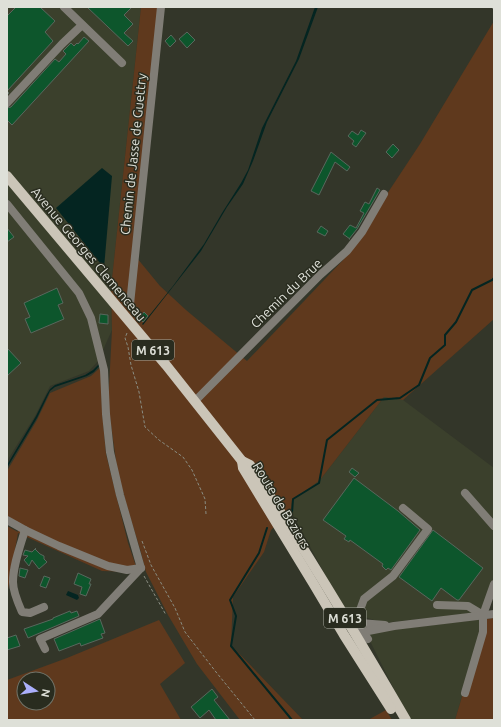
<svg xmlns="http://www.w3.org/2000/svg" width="501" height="727" font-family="Ubuntu,sans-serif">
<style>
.built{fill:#3b402c}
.green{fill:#5f391d;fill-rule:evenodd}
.water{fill:#042521}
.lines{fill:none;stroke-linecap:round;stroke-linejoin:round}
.stream{stroke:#042521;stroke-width:2}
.building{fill:#0d562c;stroke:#59675d}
.path{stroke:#8a8d82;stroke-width:1;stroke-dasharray:3 2;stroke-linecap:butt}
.minor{stroke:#807d76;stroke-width:8}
.major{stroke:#cbc5b8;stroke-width:10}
.labels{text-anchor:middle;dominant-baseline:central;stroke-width:3;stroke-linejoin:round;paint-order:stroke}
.shield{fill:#292c1f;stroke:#a8aaa0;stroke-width:1}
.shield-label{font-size:12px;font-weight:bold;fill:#dee0d8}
.street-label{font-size:13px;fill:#dee0d8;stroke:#292c1f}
</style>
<rect width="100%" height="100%" fill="#333629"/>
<g class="built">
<path d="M7 7H141L111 288 112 330 98 361 89 371 50 386 35 416 7 461Z"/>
<path d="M384 397 403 400 494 468V584L482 611 463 614 383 623 344 610 291 511 292 501 320 480Z"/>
<path d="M485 619 455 720H410L401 703 366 633Z"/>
</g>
<g class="green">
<path d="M141 7H158L132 252 160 286 186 310 247 361 344 259 420 144 494 21V319L403 400 384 397 320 480 292 501 291 511 271 530 264 552 233 597 231 645 303 720H240L197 664 168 615 146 572 140 549 127 507 117 468 109 410V387L112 330 111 288Z"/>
<path d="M101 367 102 411 106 454 128 543 138 572 102 571 18 533 7 595V526L18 532 16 521 7 517V471L37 420 50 393 91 376Z"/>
<path d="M494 618V720H455L485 619Z"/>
<path d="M159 620 185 663 160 684 181 720H7V680L67 658ZM24 679H48V703H24Z"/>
<path d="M386 710 392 720H368Z"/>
</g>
<g class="water">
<path d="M315 7H318L299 59 267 122 253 161 243 184 227 207 201 251 143 325 142 324 144 322 173 286 204 244 222 213 241 183 248 170 262 128 296 61Z"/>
<path d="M102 168 112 176 104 268 56 208Z"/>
<path d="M100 363V365L94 372 87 376 55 387 50 391 37 418 7 468V465L36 416 47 394 50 389 55 385 85 375 93 370Z"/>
<path d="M68 591 78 595 79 598 77 600 66 595Z"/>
</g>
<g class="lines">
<g class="stream">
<path d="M292 513 293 499 319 483 327 440 377 400 400 398 419 385 430 358 445 345V335L456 322 472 290 492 280 494 278"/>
<path d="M267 528 259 553 230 600 236 616 231 646 292 720"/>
</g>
</g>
<g class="building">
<path d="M16 7H40L55 21 45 32 53 41 7 91 9 93 7 95V16Z"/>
<path d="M87 7H132L124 15 133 24 124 33 133 41 128 46Z"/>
<path d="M187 32 195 40 187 48 179 39Z"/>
<path d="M171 35 176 41 170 47 165 41Z"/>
<path d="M84 37 89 41 12 125 7 120V108L11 107 55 59 59 62 66 54 63 51 71 43 74 46 77 43 78 44Z"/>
<path d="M361 130 366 133 356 147 352 144 354 141 348 136 352 131 358 135Z"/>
<path d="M393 144 399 150 392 158 386 152Z"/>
<path d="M331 152 350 167 347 171 335 162 319 195 311 191Z"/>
<path d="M377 188 380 190 357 229 349 239H350L343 234 350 225 356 228 364 213 360 211 365 202 369 204Z"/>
<path d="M321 226 328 231 325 236 317 232Z"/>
<path d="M7 228 14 237 7 242Z"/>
<path d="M57 288 63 303 58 305 64 319 31 333 25 319 30 317 24 303Z"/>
<path d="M144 312 148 316 143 322 139 318Z"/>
<path d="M100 314 108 315V324L99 323Z"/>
<path d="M7 348 21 363 7 376Z"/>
<path d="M352 468 359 473 355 477 349 472Z"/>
<path d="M354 478 398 511 420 530 391 570 388 568 386 570 382 566 383 564 350 540 349 542 344 539 346 536 323 520Z"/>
<path d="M433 530 483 568 459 600H457L441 588 432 601 399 577Z"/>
<path d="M36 548 35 549 40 554 44 556V559L47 562 39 569 32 560 29 566 24 560 28 556 23 555 25 550 32 552Z"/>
<path d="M20 568 28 570 25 578 19 576Z"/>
<path d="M78 573 91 579 89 584H91L86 596 80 594 82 587 74 584Z"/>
<path d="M44 576 50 578 46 588 40 586Z"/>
<path d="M70 611 71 613 77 611 79 616 28 638 24 629 53 619V618Z"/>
<path d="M100 619 105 633 101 634 103 638 81 646 80 643 59 651 54 639Z"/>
<path d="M16 635 20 646 7 650V638Z"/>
<path d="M212 689 218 697 214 700 230 720H216L209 710 200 718 191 707Z"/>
</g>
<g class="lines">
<g class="path">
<path d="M493 9V7"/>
<path d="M127 333 125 338 128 347 131 365 139 392 145 427 159 440 183 457 192 470 205 499 206 514"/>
<path d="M142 541 151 565 175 608 185 632 216 672 255 720"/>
<path d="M144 576 166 615"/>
</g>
<g class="minor">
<path d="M64 7 122 63"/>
<path d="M7 103 62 44 82 25"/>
<path d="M7 204 79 293 91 318 104 370 106 414 110 452 120 495 141 568"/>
<path d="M130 304 161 7"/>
<path d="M195 401 320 275 347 251 362 232 384 194"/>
<path d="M465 493 494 526"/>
<path d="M7 520 25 530 59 546 108 566 127 570 141 568"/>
<path d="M25 530C20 547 13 565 13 582 13 592 18 603 22 612L30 613 44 607"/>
<path d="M437 605 468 606 483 615"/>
<path d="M344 615 360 623 385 625"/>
<path d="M358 632H363L394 626 494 614"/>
<path d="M368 639 363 632 360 623V610L364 599 393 576 428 529 403 508"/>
<path d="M45 649 40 639 98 614 141 568"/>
<path d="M465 693 483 632V615L494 584"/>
</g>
<g class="major">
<path d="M7 176 166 365 242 461 250 465C304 548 356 634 406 720"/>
<path d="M242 461 243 468 313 583 344 635 391 709"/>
</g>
</g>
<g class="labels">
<g class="shield">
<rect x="132" y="340" width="42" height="20" rx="3"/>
<rect x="324" y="608" width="42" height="20" rx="3"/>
</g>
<g class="shield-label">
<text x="153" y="350">M 613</text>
<text x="345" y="618">M 613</text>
</g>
<g class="street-label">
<text transform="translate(133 154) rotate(-84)">Chemin de Jasse de Guettry</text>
<text transform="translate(89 254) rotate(50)">Avenue Georges Clemenceau</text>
<text transform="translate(286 293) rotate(-44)">Chemin du Brue</text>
<text transform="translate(282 505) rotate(59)">Route de Béziers</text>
</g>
</g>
<rect width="501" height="727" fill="none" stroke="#dee0d8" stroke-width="16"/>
<g transform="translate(36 691) rotate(102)"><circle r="19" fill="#292c1f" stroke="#717469"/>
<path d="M0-3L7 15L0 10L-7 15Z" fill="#abaffb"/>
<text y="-6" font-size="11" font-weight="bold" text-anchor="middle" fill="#dee0d8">N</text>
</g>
</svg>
